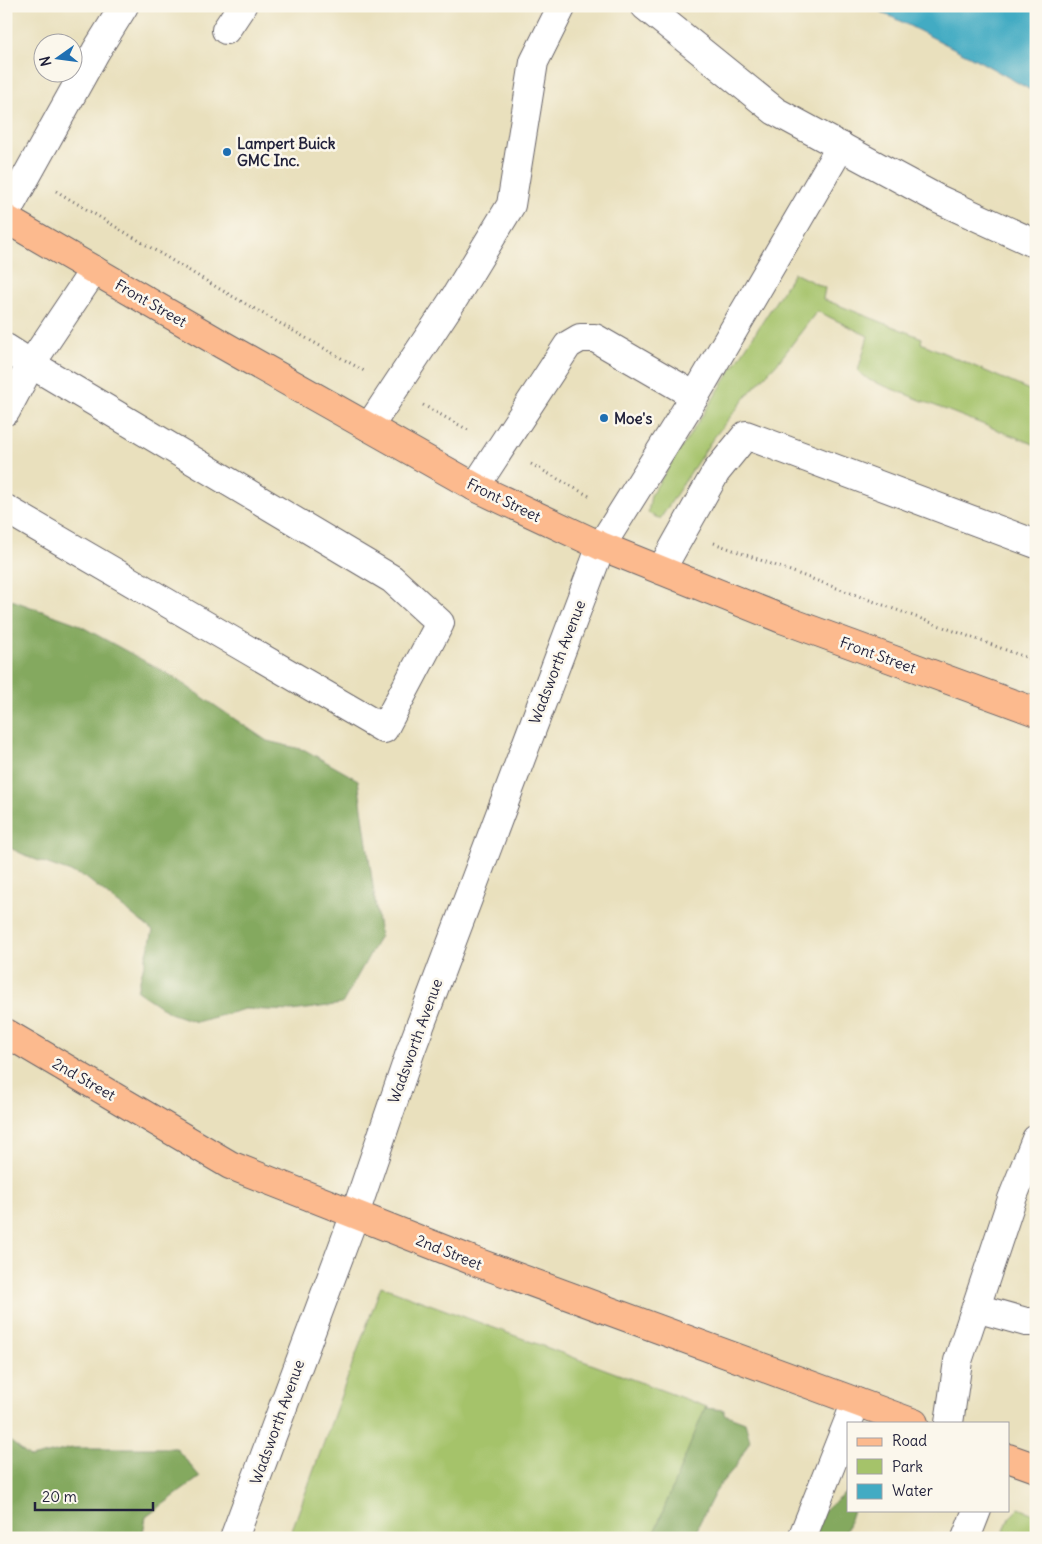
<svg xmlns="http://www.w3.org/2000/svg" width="1042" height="1544" font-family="Delius,sans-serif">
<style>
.green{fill:#a5c36a;stroke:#647252}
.forest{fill:#84a95e;stroke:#53664c}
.water{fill:#43abc3;stroke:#32667f}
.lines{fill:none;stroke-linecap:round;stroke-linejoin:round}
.minor-casing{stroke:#686468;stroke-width:30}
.major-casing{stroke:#686468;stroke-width:30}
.path{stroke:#686468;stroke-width:3;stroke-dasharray:1 4;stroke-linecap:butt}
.minor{stroke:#fff;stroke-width:28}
.major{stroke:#fcba8e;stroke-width:28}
.poi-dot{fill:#1f6fb2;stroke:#fbf7ec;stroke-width:2}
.labels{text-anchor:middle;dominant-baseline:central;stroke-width:5;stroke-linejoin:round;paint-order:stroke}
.poi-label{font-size:15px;font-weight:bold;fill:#22223b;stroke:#fbf7ec;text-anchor:start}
.street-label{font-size:15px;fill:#22223b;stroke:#fbf7ec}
</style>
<rect width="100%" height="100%" fill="#fbf7ec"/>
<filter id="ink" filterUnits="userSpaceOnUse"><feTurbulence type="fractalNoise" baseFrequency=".02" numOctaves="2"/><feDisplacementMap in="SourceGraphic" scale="10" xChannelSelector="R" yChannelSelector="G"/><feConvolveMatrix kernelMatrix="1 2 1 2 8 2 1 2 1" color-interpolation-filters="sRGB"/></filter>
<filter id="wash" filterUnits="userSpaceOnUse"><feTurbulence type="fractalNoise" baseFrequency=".0096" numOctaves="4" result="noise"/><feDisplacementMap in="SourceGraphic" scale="20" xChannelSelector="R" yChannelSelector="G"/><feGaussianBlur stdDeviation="1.12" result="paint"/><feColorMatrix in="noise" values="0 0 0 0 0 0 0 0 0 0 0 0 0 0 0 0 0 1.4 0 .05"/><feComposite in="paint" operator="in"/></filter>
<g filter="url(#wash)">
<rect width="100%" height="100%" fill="#e9e0bd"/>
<g class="green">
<path d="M794 273 825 288 823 299 922 338 921 343 1036 393V445L869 380 858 371 868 336 817 311 780 360 750 392 712 440 660 519 648 513 651 495Z"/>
<path d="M381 1286 707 1407 652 1538H289Z"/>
<path d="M1019 1508 1036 1515V1538H1001L1009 1518Z"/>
</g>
<g class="forest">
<path d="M6 598 75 623 170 675 267 741 305 750 358 780 380 936 342 1004 292 1011 245 1009 196 1022 170 1013 137 991 153 931 85 877 31 858 6 846Z"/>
<path d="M705 1408 724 1410V1414L745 1422 750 1440 736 1466 718 1487 699 1524 697 1538H652Z"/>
<path d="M6 1438 31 1458 72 1448H176L200 1477 146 1517 142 1538H6Z"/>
<path d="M848 1491V1510H853L844 1538H808L817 1516Z"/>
</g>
<path class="water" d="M870 6H1036V93L981 62Z"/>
</g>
<g filter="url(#ink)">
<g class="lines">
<defs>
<g id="minor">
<path d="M645 6 775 111 938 199 1036 244"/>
<path d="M226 30 242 6"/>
<path d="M6 213 96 51 124 6"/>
<path d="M6 348 31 364 6 411"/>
<path d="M369 427 455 297 511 205 534 62 562 6"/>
<path d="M475 487 568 345 580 338H595L695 396"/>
<path d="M6 509 384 729 440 623 392 579 31 364 94 270"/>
<path d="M661 570 716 472 746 435 1036 544"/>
<path d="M976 1308 1026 1322H1036"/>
<path d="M949 1423 958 1361 1012 1199 1036 1139"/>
<path d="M234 1538 355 1214 411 1050 601 546 695 396 841 146"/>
<path d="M802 1538 856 1402"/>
<path d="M966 1538 977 1510"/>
</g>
<g id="major">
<path d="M6 219 223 345 475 487 601 546 782 619 1036 712"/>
<path d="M6 1033 230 1165 471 1260 914 1423"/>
<path d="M1008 1458 1036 1468"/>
</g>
</defs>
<use href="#minor" class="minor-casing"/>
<use href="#major" class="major-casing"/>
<g class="path">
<path d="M56 191 223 291 366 372"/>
<path d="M423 405 470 431"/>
<path d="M531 464 591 497"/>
<path d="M714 543 1036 661"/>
</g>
<use href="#minor" class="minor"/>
<use href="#major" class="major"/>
</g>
</g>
<g class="poi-dot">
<circle cx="227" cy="152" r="5"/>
<circle cx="604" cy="418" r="5"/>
</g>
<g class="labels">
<g class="poi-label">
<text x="237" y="143">Lampert Buick<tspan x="237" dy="17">GMC Inc.</tspan></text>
<text x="614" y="418">Moe's</text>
</g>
<g class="street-label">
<text transform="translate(151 303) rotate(30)">Front Street</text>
<text transform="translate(504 500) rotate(26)">Front Street</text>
<text transform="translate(878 655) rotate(20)">Front Street</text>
<text transform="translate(557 662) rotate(-69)">Wadsworth Avenue</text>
<text transform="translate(415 1041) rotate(-70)">Wadsworth Avenue</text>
<text transform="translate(84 1079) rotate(30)">2nd Street</text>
<text transform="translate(449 1252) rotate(22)">2nd Street</text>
<text transform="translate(277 1422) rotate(-70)">Wadsworth Avenue</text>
</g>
</g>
<rect width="1042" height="1544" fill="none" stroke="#fbf7ec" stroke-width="25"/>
<rect x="847" y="1422" width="162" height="90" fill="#fbf7ec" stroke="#a4a2a5"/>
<rect x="857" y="1438" width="25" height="8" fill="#fcba8e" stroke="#a4a2a5"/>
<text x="892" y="1446" font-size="15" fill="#22223b">Road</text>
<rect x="857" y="1459" width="25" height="15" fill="#a5c36a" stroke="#a4a2a5"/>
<text x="892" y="1472" font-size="15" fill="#22223b">Park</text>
<rect x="857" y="1484" width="25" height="15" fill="#43abc3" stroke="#a4a2a5"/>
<text x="892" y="1496" font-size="15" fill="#22223b">Water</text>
<g transform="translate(58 58) rotate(256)"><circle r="24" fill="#fbf7ec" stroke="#a4a2a5"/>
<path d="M0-4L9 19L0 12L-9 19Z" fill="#1f6fb2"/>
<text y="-8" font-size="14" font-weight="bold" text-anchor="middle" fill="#22223b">N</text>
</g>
<path d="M35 1502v8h118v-8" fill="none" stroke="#22223b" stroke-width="2.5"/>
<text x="42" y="1502" font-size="15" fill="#22223b" stroke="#fbf7ec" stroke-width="4" paint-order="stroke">20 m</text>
</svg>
